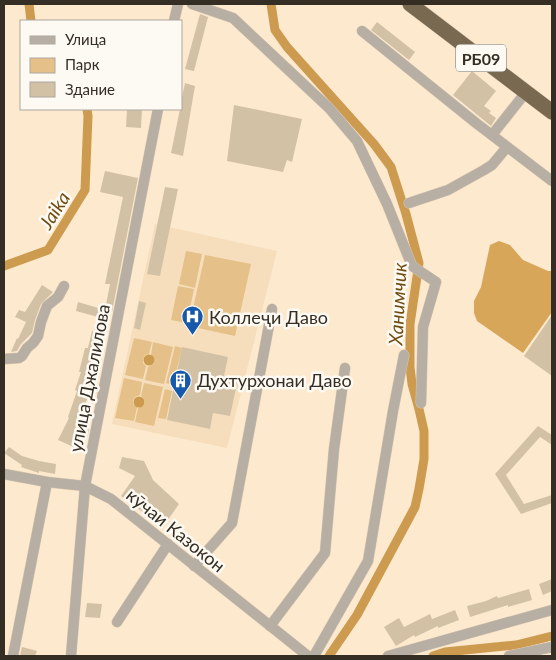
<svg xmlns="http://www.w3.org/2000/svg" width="556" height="660" font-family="Lato,sans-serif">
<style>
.built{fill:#f6debc}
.green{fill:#e6c089}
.forest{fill:#d8a659}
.water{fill:#cd9b4f}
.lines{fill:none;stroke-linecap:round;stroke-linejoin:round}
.canal{stroke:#cd9b4f;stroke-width:9}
.building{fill:#d3c1a6}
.minor-casing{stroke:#d9c7af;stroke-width:11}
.highway-casing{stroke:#d9c7af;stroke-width:16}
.minor{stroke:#b7afa3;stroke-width:10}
.highway{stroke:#7a6951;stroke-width:15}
.labels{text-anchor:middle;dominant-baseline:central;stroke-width:5;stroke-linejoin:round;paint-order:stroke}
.shield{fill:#fdf9f3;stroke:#716b62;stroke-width:1}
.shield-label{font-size:16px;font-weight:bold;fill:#352e24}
.poi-label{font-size:18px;fill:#352e24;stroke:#fdf9f3;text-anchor:start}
.street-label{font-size:18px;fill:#352e24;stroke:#fdf9f3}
.water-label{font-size:19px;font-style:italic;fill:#6f4d12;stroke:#fdf9f3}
</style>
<rect width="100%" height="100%" fill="#fde9ce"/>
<path class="built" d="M155 224 277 251 227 448 112 424Z"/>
<g class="green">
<path d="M186 251 202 254 195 288 179 284Z"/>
<path d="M205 255 251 264 235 336 189 326Z"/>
<path d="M178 286 194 289 187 323 171 320Z"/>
<path d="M134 338 152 342 149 354 145 355 143 359V363L146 366 143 379 125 375Z"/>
<path d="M153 342 173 347 164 384 145 380 148 367C155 365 157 359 151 355Z"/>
<path d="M175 346 182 348 173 385 166 383Z"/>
<path d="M124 378 142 382 140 395 135 397 133 400V404L137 407 134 421 115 418Z"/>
<path d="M144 383 163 387 154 426 135 422 138 408 142 406 145 403 144 399 141 396Z"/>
<path d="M165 389 172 391 166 419 158 418Z"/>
</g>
<path class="forest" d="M499 241 510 245 523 260 548 271H552V312L523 353 477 321 474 313V301L481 287 490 245Z"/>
<g class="water">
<circle cx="149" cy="360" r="5.5"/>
<circle cx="139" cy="402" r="5.5"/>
</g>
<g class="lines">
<g class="canal">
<path d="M29 4 31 21"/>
<path d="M271 4 275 30 287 47 374 144 391 167 406 214 419 263 410 324V367L412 384 419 409 424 431V459L419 489 415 507 357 615 329 656"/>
<path d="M4 266 48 250 85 190 88 116 87 109"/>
<path d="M433 656 445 652 516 645 552 636"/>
</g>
</g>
<g class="building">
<path d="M200 14 208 17 194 71 185 69Z"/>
<path d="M377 22 415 52 409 60 371 30Z"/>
<path d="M472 71 496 91 484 106 491 111 489 113 496 118 491 126 453 95Z"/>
<path d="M185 83 195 86 183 156 171 153 180 109H181V102Z"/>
<path d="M234 105 302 119 292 162 287 160 283 172 227 161Z"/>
<path d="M127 109H142L141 128 126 127Z"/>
<path d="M105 171 138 178 112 312H110L104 334 100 351 103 352 97 376H96L90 395 89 394 78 424 89 428 88 434 86 439 82 437 76 448 58 440 69 418 68 417 77 391 75 390 81 372H79L85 348H88L92 331H94L98 317 76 311 78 302 105 310 110 284H105L123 197 100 192Z"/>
<path d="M165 187 178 189 160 276 147 274Z"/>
<path d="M42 285 53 292 41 304 35 320 32 333 21 344 17 351 11 352 17 338 18 339 26 322 15 317 19 310 25 312Z"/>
<path d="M139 301 146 303 140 330 134 328Z"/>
<path d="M552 315V376L524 356Z"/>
<path d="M182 347 228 357 224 376 238 379 230 416 213 413 210 429 167 420Z"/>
<path d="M538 426 552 435V445L540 437 506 475 524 504 552 495V503L521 514 495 474Z"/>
<path d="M9 447 22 456 39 461 56 464 55 474 39 471V473L21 467 22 465 4 453Z"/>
<path d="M122 457 144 461 153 480 179 504 163 527 121 496 135 476 119 468Z"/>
<path d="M552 579V591L543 595 539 584Z"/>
<path d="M529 589 532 600 508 607V605L470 617 467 606 486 601 497 596 498 598Z"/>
<path d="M87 603 102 604 100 618 85 617Z"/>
<path d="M455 610 459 620 438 628V626L415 637 414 635 396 646 384 627 399 618 404 627 430 614 432 619Z"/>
<path d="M22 647 37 651 35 656H20Z"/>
</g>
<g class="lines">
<defs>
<g id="minor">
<path d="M192 4 233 18 329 108 357 141 387 204 412 266 436 282 423 327 421 403"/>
<path d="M174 21 178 4"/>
<path d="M362 31 476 123 552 181"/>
<path d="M492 135 526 92"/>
<path d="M409 203 448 190 484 170 492 165 507 147"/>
<path d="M4 359 19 358 22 356 27 348 33 343 38 336 41 322 47 306 58 297 64 286"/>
<path d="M4 474 47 482 85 486 111 499 308 656"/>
<path d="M194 566 232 523 272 309"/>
<path d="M117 622 168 544"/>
<path d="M270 626 325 553 334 449 345 368"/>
<path d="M13 656 47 482"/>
<path d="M71 656 85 486 158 109"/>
<path d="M314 656 368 561 393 411 404 355"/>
<path d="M388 656 552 610"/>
<path d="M509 656 552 647"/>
</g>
<path id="highway" d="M410 4 552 112"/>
</defs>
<use href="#minor" class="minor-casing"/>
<use href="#highway" class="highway-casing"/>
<use href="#minor" class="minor"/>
<use href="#highway" class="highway"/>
</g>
<defs>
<symbol id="hospital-pin" viewBox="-11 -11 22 30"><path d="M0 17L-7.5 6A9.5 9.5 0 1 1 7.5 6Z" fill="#1658a9" stroke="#fdf9f3"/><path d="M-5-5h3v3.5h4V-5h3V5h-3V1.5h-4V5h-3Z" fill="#fff"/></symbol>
<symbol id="building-pin" viewBox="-11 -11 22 30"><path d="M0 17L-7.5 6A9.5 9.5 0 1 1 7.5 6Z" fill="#1658a9" stroke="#fdf9f3"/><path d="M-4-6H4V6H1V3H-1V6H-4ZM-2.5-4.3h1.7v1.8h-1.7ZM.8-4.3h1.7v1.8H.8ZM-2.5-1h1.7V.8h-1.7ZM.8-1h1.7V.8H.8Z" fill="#fff"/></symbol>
</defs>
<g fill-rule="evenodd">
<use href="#hospital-pin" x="180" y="304" width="25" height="34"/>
<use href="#building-pin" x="168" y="368" width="25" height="34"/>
</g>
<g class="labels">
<rect class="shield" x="456" y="44.5" width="50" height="27" rx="4"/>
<g class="shield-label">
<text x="481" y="58">РБ09</text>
</g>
<g class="poi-label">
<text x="209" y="317">Коллеҷи Даво</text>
<text x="197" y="380">Духтурхонаи Даво</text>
</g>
<g class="street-label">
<text transform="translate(89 378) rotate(-79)">улица Джалилова</text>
<text transform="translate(176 530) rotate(39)">кӯчаи Казокон</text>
</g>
<g class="water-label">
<text transform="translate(54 210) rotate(-58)">Jaika</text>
<text transform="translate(397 304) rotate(-87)">Ханимчик</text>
</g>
</g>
<rect width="556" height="660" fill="none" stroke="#352e24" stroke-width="10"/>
<rect x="20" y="20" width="162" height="90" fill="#fdf9f3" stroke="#ada8a0"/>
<rect x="30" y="36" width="25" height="8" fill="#b7afa3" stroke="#ada8a0"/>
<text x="65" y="45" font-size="15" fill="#352e24">Улица</text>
<rect x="30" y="58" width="25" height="15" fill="#e6c089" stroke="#ada8a0"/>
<text x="65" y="70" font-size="15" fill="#352e24">Парк</text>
<rect x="30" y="82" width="25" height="15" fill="#d3c1a6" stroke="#ada8a0"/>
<text x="65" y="95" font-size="15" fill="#352e24">Здание</text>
</svg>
